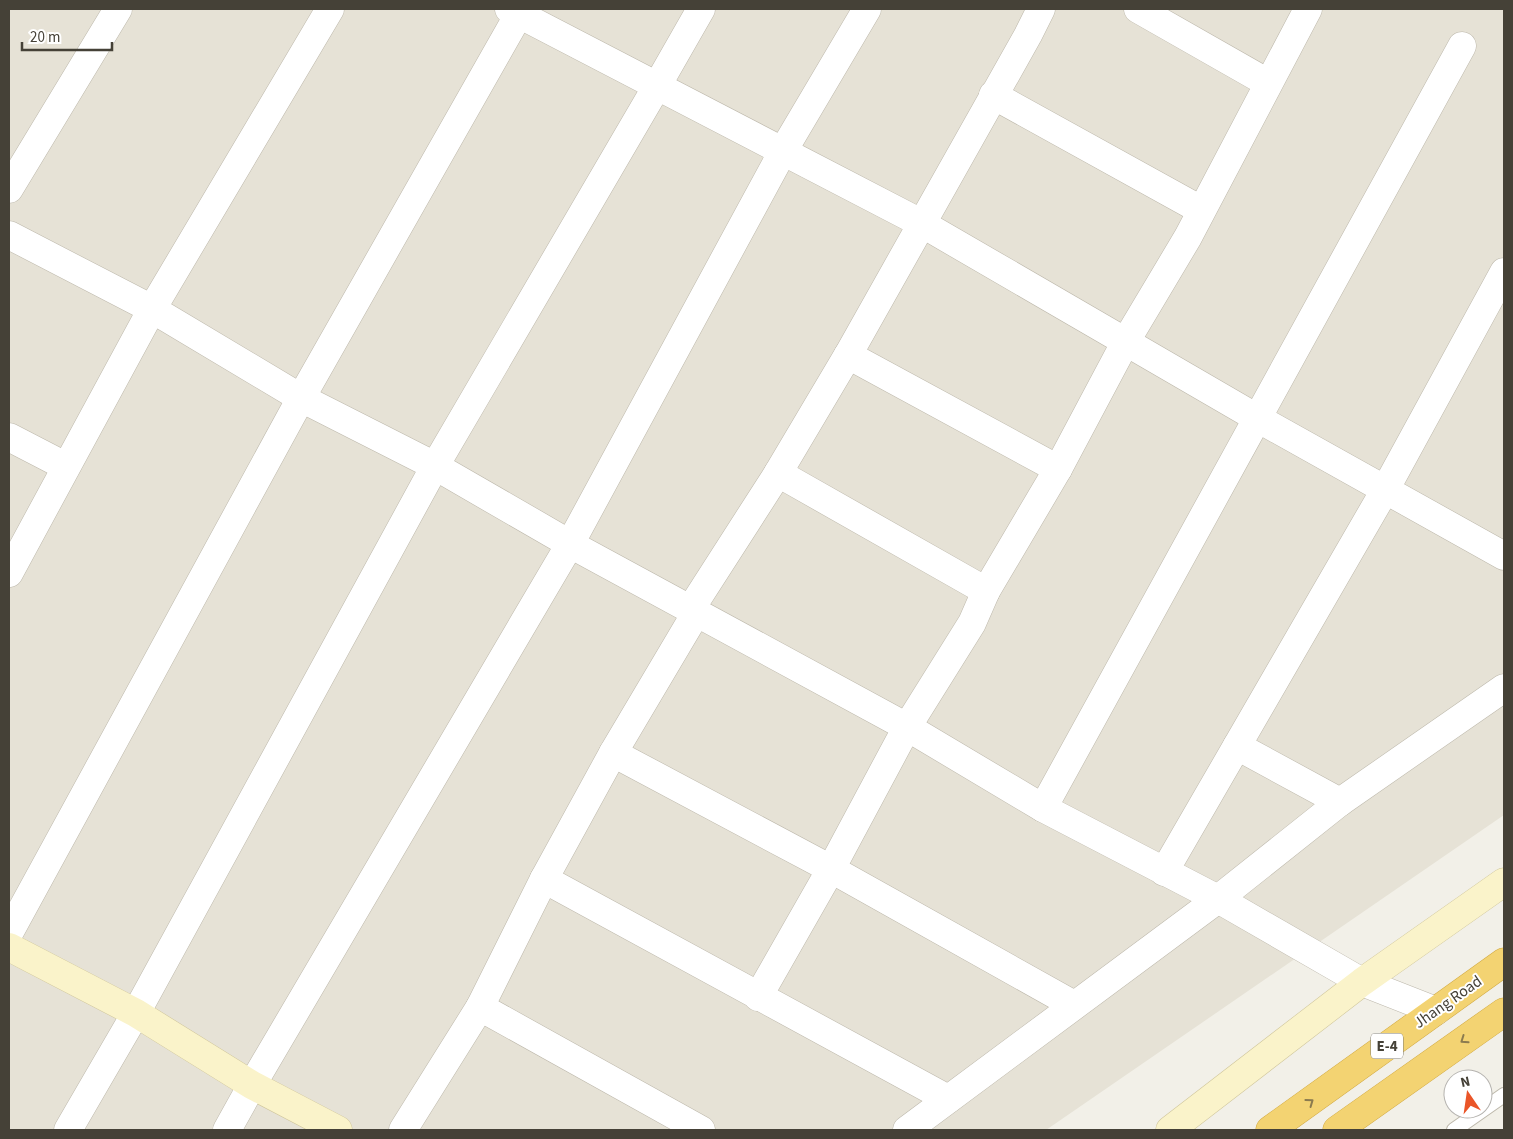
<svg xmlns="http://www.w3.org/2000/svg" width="1513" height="1139" font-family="'Source Sans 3',sans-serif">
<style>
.residential{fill:#e6e2d6}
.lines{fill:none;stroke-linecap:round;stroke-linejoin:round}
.lane-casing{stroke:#bdb8ab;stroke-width:16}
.street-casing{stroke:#bdb8ab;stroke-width:29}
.secondary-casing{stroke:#cfc59a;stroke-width:29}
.highway-casing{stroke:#d1a943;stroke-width:29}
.lane{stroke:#fff;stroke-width:14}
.street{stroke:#fff;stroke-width:28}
.secondary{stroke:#faf3ca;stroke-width:28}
.highway{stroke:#f3d372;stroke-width:28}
.oneway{stroke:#8b7b4f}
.labels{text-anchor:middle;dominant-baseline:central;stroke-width:4;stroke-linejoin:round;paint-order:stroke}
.shield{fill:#fff;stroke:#7d7a73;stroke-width:1}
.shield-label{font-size:15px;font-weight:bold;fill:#454137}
.street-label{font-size:16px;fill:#454137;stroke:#fff}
</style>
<rect width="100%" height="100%" fill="#f2f0e8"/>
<path class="residential" d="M9 9H1504V815L1046 1130H9Z"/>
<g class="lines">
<defs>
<path id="lane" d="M1454 1130 1504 1095"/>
<g id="street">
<path d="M509 9 921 223 1257 418 1504 556"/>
<path d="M1138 9 1268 83"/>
<path d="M993 95 1201 210"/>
<path d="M9 189 118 9"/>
<path d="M9 235 152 309 301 398 435 466 570 544 907 727 1043 808 1218 899 1362 982 1436 1011"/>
<path d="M848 355 1058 469"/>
<path d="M9 437 65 466"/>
<path d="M778 473 986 591"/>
<path d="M9 573 152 309 330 9"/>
<path d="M690 610 778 473 848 355 1028 35 1041 9"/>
<path d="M1237 746 1340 802"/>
<path d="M613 753 831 869 1074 1005"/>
<path d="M1043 808C1183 554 1321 299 1462 46"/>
<path d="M1164 872 1385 490 1504 272"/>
<path d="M544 879 948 1099"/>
<path d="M9 933 301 398 519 14"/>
<path d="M758 997 831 869 907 727 972 623 986 591 1058 469 1126 341 1188 237 1308 9"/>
<path d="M480 1007 701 1130"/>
<path d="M68 1130 136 1013 435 466 657 86 701 9"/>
<path d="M227 1130 252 1085 570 544 783 151 867 9"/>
<path d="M403 1130 480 1007 544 879 613 753 696 613"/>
<path d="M907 1130 1218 899 1340 802 1504 688"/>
</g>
<g id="secondary">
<path d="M9 947 136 1013 252 1085 338 1130"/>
<path d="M1170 1130 1362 982 1504 882"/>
</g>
<g id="highway">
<path d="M1270 1130 1504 962"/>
<path d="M1337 1130 1504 1012"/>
</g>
</defs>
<use href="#lane" class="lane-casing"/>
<use href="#street" class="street-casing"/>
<use href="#secondary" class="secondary-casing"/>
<use href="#highway" class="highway-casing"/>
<use href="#lane" class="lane"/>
<use href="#street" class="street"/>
<use href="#secondary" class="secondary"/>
<use href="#highway" class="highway"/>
</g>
<defs><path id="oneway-chevron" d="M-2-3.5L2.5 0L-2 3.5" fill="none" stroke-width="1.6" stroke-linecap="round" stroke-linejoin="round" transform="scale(1.25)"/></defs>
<g class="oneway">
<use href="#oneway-chevron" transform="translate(1464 1040) rotate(145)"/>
<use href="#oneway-chevron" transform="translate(1310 1102) rotate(-36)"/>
</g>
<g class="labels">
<rect class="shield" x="1371" y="1033.5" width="32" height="25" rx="4"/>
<g class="shield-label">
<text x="1387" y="1046">E-4</text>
</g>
<g class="street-label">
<text transform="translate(1448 1002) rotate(-35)">Jhang Road</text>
</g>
</g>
<rect width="1513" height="1139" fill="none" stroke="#454137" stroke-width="20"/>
<g transform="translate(1468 1094) rotate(347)"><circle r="24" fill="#ffffff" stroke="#b5b3af"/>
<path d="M0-4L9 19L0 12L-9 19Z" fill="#ea5528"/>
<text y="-8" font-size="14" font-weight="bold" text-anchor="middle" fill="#454137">N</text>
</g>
<path d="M22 42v8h90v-8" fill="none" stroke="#454137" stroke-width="2.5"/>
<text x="30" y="42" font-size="15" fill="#454137" stroke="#ffffff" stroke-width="4" paint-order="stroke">20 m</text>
</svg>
